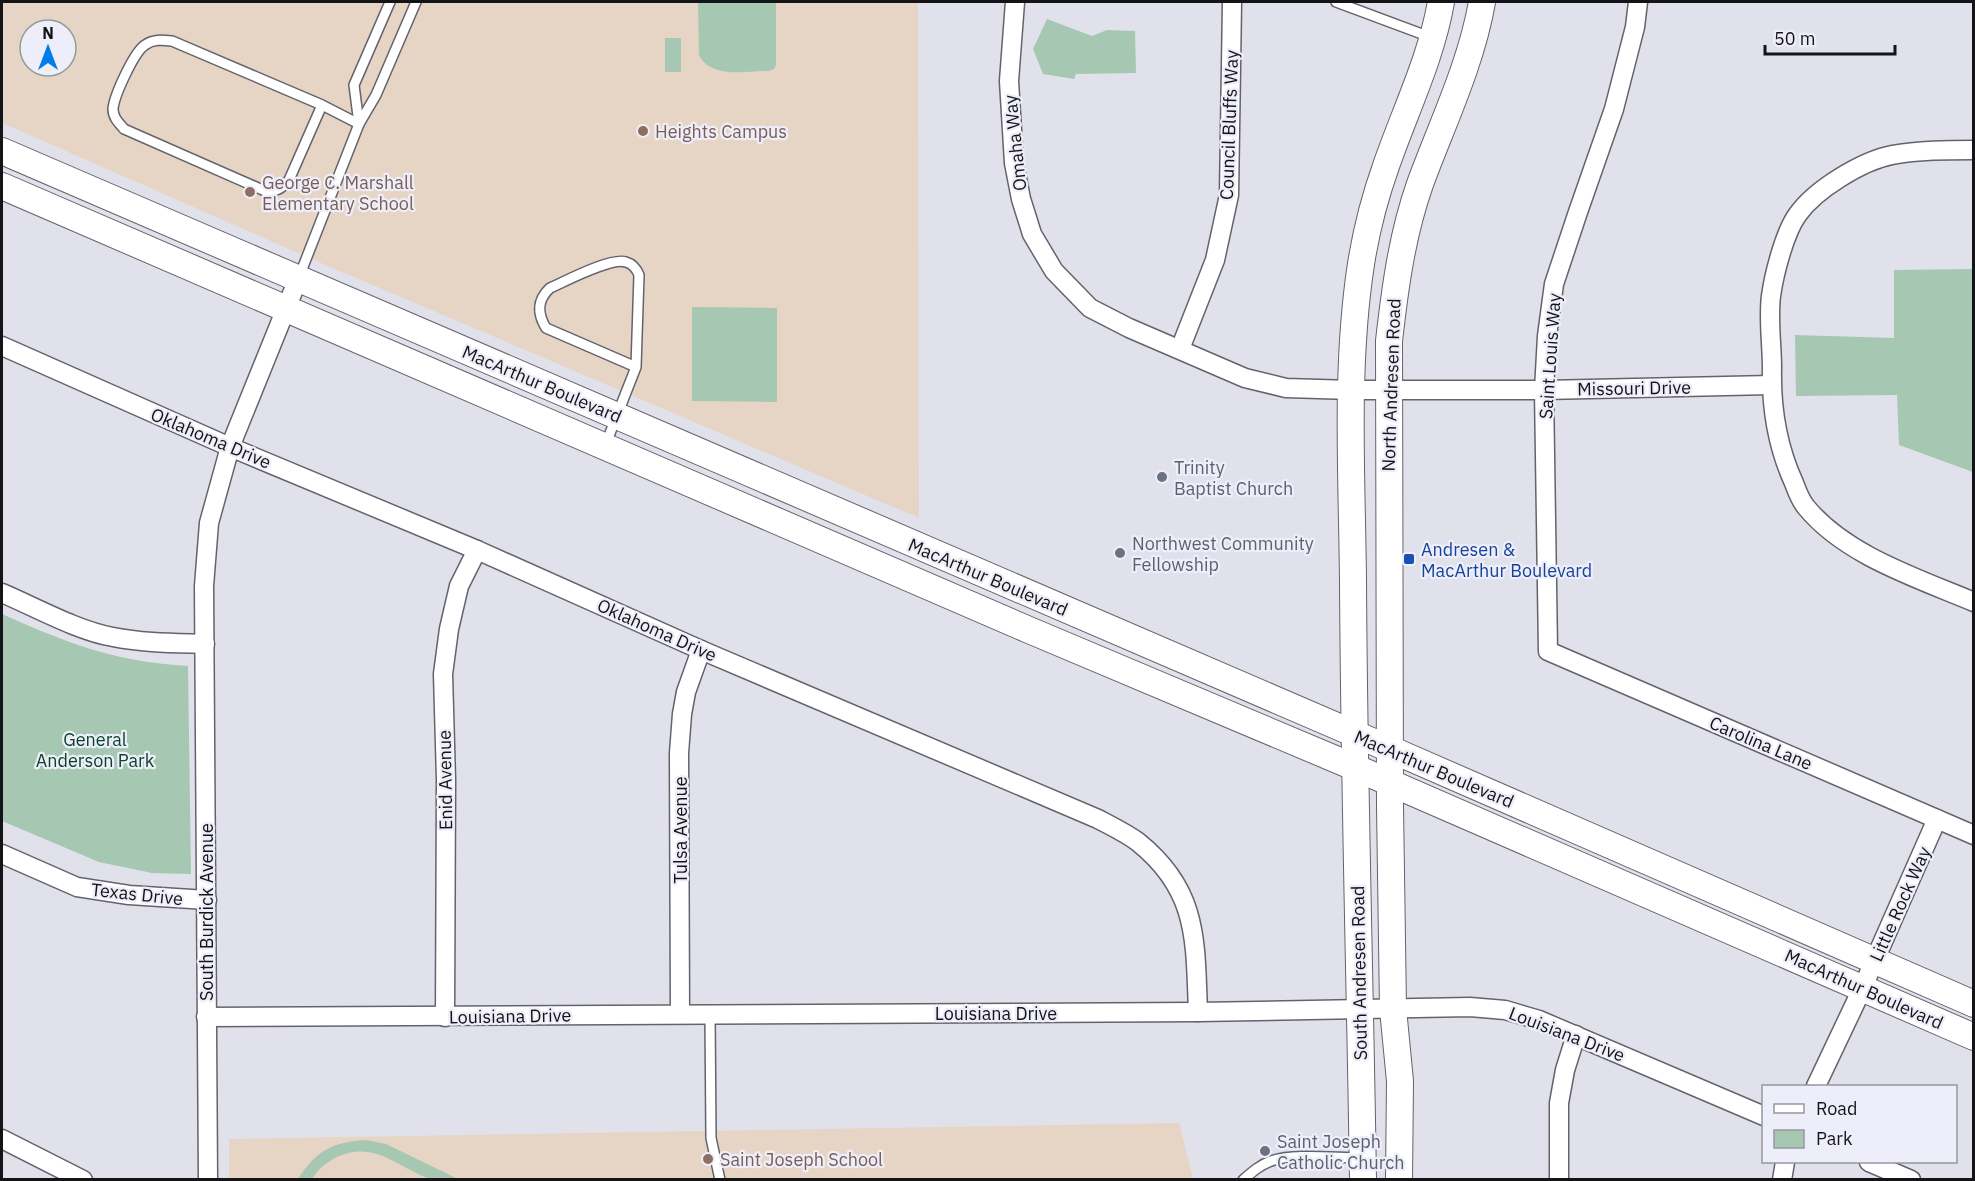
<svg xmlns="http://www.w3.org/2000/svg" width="1975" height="1181" font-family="'IBM Plex Sans',sans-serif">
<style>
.education{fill:#e6d5c4;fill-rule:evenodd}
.green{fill:#a6c7b1}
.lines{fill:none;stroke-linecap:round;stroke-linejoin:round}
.lane-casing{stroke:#64636d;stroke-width:12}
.street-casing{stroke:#64636d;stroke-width:21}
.secondary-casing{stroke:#64636d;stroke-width:28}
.lane{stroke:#fff;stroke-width:9}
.street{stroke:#fff;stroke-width:18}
.secondary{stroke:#fff;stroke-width:26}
.education-dot{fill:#8d6e63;stroke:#eeeefa;stroke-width:2}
.worship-dot{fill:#6b7280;stroke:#eeeefa;stroke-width:2}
.transit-dot{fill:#1a4fb4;stroke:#eeeefa;stroke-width:2}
.labels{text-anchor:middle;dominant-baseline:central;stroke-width:4.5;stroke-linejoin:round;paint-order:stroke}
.street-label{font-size:18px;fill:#141417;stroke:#eeeefa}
.education-label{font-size:18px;fill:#785e54;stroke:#eeeefa;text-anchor:start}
.worship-label{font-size:18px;fill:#5b616d;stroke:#eeeefa;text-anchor:start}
.transit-label{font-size:18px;fill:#164399;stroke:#eeeefa;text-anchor:start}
.park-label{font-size:18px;fill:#074528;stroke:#eeeefa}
</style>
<rect width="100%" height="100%" fill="#e1e1ec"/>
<g class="education">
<path d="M2 2H918L919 518 314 260 2 123ZM30 30H66V66H30Z"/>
<path d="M1179 1123 1193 1179 229 1180V1139Z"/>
</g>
<g class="green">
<path d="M698 2H776V65L774 69 769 71C746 71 711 79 699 55Z"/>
<path d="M1047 19 1092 36 1107 30 1135 31 1136 73 1076 74 1074 79 1043 74 1033 49Z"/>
<rect x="665" y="38" width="16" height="34"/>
<path d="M1973 269V472L1899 445 1897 395 1796 396 1795 335 1894 338V270Z"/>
<path d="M692 307 777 308V402L692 401Z"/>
<path d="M2 614C67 643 115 662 188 666L191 874 152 873 99 862 2 821Z"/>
<path d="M366 1140 386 1144 458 1179C449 1180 438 1181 430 1179 396 1167 374 1139 335 1158 326 1163 317 1170 312 1179H298C316 1151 332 1142 366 1140Z"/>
</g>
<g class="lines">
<defs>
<g id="lane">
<path d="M1336 2 1430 37"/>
<path d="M322 105 289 180C282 188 277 192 265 191L124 129C119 123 113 118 113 109 114 96 134 52 145 45 153 39 162 40 172 41L322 105 359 124"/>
<path d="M359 124 354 85 390 2"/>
<path d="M299 277 359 124 376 95 416 2"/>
<path d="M605 446 636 367 639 275C637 270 633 264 626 262 611 257 566 281 550 288 537 300 537 313 546 328L636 367"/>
<path d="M710 1014 711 1138 720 1180"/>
<path d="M1243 1180C1252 1172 1260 1165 1271 1161 1293 1153 1336 1158 1360 1158"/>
</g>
<g id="street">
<path d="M1015 2 1009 81 1014 163 1021 199 1032 234 1054 271 1090 308 1129 328 1245 378 1286 388 1352 390H1544L1771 385"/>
<path d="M1638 2 1635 27 1614 109 1578 212 1554 284 1547 336 1544 390 1548 651 1974 835"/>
<path d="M1974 150C1947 150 1919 150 1892 155 1862 161 1816 189 1798 214 1785 231 1774 274 1771 296 1768 319 1772 345 1772 368 1771 408 1777 446 1794 483 1797 491 1800 500 1806 507 1845 555 1917 578 1974 602"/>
<path d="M2 346 230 447 477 550 701 650 1098 819C1111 826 1126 833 1138 842 1199 891 1195 941 1198 1012"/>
<path d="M1180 349 1215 260 1229 195 1232 2"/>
<path d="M2 593C35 607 78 631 113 637 143 643 174 643 205 644"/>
<path d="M2 854 77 887 129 895 207 900"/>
<path d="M680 1014 679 753 682 714 686 692 701 650"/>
<path d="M206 1017 1198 1012 1470 1007 1505 1010 1539 1020 1764 1116"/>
<path d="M445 1017 446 780 443 674 449 629 459 586 477 550"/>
<path d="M1816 1086 1862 989 1937 819"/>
<path d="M2 1139 83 1180"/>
<path d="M1869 1162 1911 1180"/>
<path d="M208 1180 204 586 209 523 230 447 298 279"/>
<path d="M1559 1180V1103L1565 1070 1576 1035"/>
<path d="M1782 1180 1785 1162"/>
</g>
<g id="secondary">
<path d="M2 151 1390 749 1974 1004"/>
<path d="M2 186 1029 630 1354 767 1974 1037"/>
<path d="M1363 1180C1360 980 1354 781 1353 581 1352 476 1345 368 1361 264 1366 232 1375 197 1386 166 1405 111 1431 59 1441 2"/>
<path d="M1399 1180 1400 1081 1393 1009 1390 806 1389 341C1395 288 1402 235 1420 184 1442 124 1471 65 1482 2"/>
</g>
</defs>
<use href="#lane" class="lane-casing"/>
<use href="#street" class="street-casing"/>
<use href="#secondary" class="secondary-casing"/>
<use href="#lane" class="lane"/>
<use href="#street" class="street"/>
<use href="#secondary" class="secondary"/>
</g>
<g class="education-dot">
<circle cx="643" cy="131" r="6"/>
<circle cx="250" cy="192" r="6"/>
<circle cx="708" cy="1159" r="6"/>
</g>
<g class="worship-dot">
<circle cx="1162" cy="477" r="6"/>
<circle cx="1120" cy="553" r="6"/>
<circle cx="1265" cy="1151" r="6"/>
</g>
<rect class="transit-dot" x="1403" y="553" width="12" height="12" rx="3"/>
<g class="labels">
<g class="street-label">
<text transform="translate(1229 125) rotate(-88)">Council Bluffs Way</text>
<text transform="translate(1015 143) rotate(-96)">Omaha Way</text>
<text transform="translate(1550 356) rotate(-86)">Saint Louis Way</text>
<text transform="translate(542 384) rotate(23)">MacArthur Boulevard</text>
<text transform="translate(1391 385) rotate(-88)">North Andresen Road</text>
<text transform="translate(1634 388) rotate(-1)">Missouri Drive</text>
<text transform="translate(211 438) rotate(23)">Oklahoma Drive</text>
<text transform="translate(988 577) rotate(23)">MacArthur Boulevard</text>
<text transform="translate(657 630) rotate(24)">Oklahoma Drive</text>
<text transform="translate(1761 743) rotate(23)">Carolina Lane</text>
<text transform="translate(1434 769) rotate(23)">MacArthur Boulevard</text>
<text transform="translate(445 780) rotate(-91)">Enid Avenue</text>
<text transform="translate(680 830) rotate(-90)">Tulsa Avenue</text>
<text transform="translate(137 894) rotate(6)">Texas Drive</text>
<text transform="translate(1900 904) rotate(-66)">Little Rock Way</text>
<text transform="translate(206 912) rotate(-90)">South Burdick Avenue</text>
<text transform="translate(1359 973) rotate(-91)">South Andresen Road</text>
<text transform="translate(1864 989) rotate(24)">MacArthur Boulevard</text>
<text x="996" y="1013">Louisiana Drive</text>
<text transform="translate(510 1016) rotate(-1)">Louisiana Drive</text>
<text transform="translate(1567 1034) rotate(21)">Louisiana Drive</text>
</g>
<g class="education-label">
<text x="655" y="131">Heights Campus</text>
<text x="262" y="182">George C. Marshall<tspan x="262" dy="21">Elementary School</tspan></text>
<text x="720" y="1159">Saint Joseph School</text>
</g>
<g class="worship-label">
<text x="1174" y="467">Trinity<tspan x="1174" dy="21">Baptist Church</tspan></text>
<text x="1132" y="543">Northwest Community<tspan x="1132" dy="21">Fellowship</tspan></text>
<text x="1277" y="1141">Saint Joseph<tspan x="1277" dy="21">Catholic Church</tspan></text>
</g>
<g class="transit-label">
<text x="1421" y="549">Andresen &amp;<tspan x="1421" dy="21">MacArthur Boulevard</tspan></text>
</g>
<g class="park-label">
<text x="95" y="739">General<tspan x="95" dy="21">Anderson Park</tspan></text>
</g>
</g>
<rect width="1975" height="1181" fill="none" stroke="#141417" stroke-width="6"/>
<rect x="1762" y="1085" width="195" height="78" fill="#eeeefa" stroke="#97979f" stroke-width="1.5"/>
<rect x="1774" y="1104" width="30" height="9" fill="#ffffff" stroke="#97979f" stroke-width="1.5"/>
<text x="1816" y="1115" font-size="18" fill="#141417">Road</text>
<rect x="1774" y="1130" width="30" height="18" fill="#a6c7b1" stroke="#97979f" stroke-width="1.5"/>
<text x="1816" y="1145" font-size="18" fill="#141417">Park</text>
<g transform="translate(48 48)"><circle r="28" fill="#eeeefa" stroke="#97979f" stroke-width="1.5"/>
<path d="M0-4.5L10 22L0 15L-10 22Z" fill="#017de3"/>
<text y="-9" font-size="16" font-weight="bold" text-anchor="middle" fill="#141417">N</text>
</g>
<path d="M1765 45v9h130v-9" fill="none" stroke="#141417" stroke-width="3"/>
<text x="1774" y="45" font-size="18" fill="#141417" stroke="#eeeefa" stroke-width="4.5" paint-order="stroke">50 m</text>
</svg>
